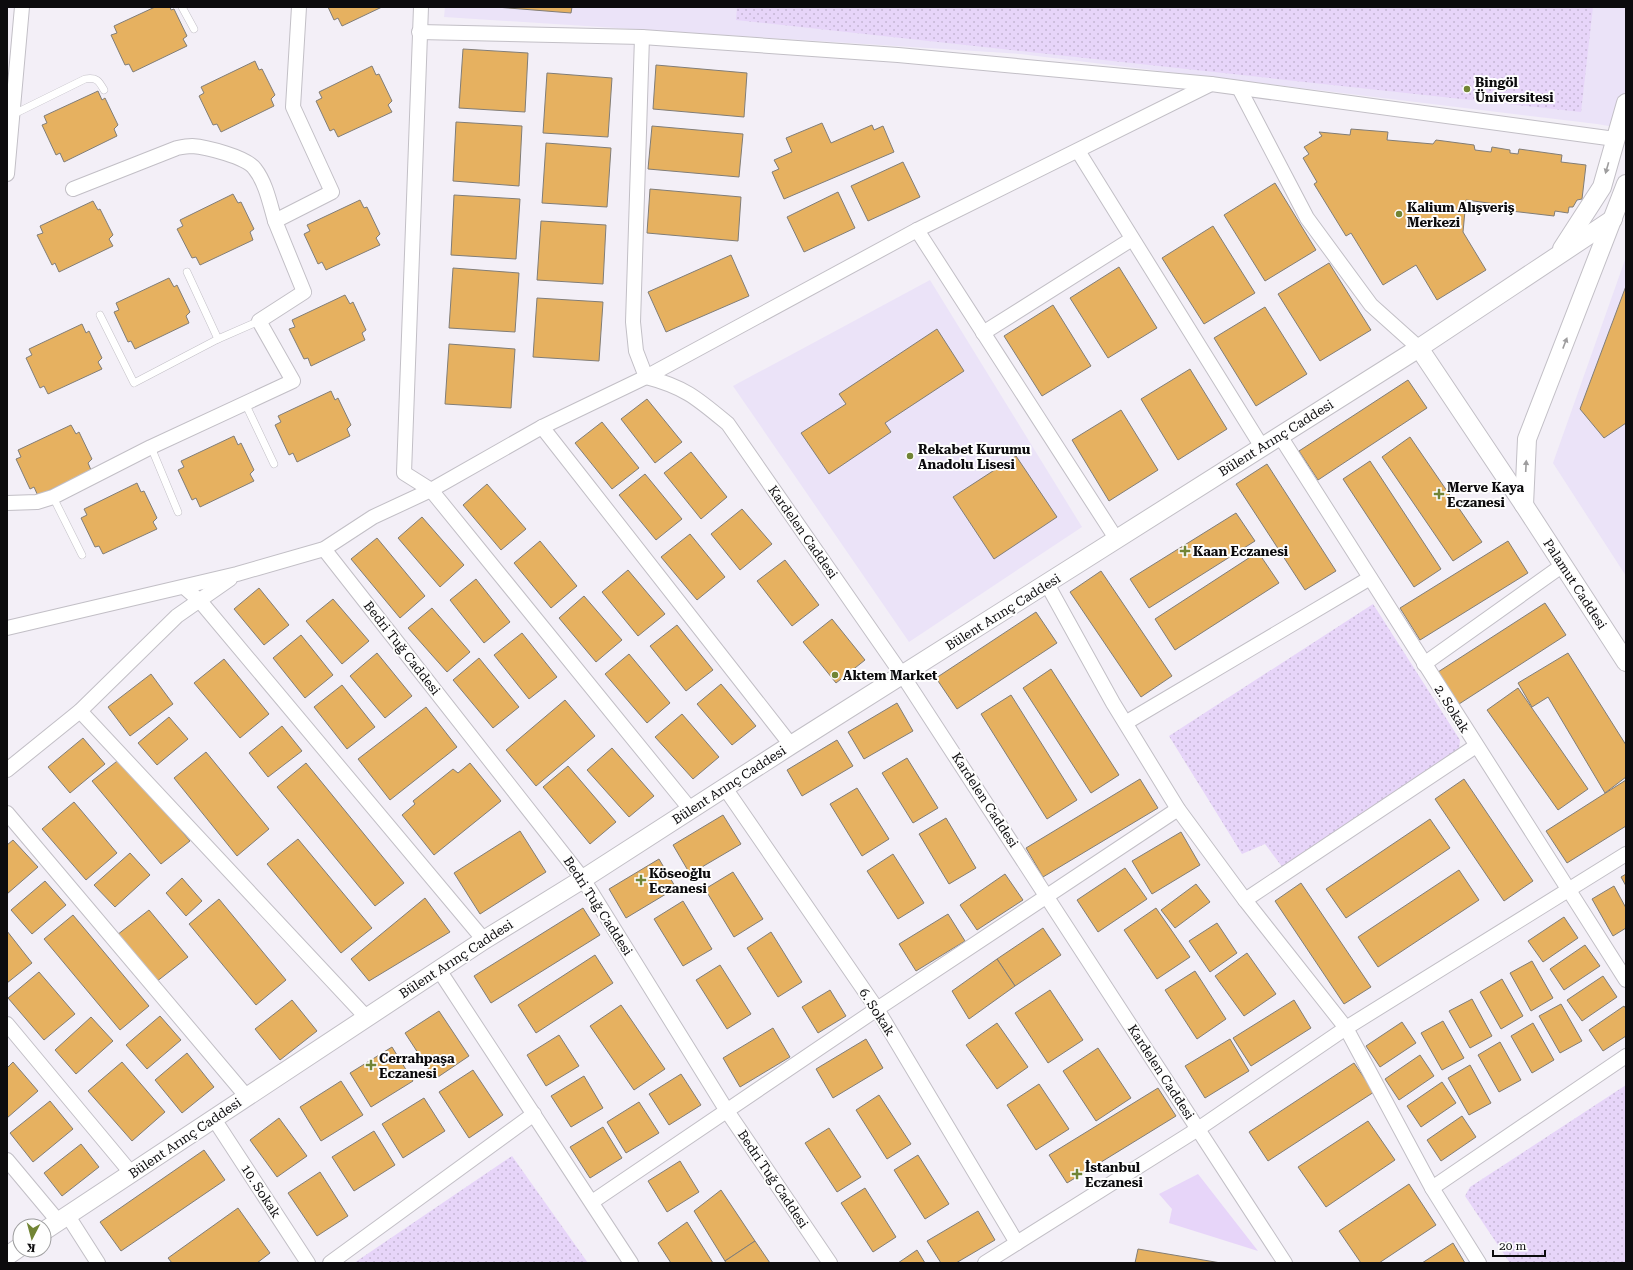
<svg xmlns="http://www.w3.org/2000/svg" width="1633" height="1270" font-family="'Roboto Serif',serif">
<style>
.education{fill:#ebe3f8}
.grass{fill:#e7d5f9}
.park{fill:url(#park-dots)}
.building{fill:#e6b160;stroke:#817d77}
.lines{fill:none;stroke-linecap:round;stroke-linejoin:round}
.service-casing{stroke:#c2bfc6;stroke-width:8}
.minor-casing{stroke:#c2bfc6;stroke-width:16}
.tertiary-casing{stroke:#c2bfc6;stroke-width:20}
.service{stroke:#fff;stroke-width:7}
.minor{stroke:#fff;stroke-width:14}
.tertiary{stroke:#fff;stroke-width:18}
.oneway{fill:#9e9d9e}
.poi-dot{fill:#718434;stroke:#fefefe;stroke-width:1.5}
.labels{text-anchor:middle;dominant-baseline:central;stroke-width:4;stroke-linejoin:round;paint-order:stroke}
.poi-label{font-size:13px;font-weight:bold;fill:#0c0b0d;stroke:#fefefe;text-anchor:start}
.street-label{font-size:13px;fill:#0c0b0d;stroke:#fefefe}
</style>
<defs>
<pattern id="park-dots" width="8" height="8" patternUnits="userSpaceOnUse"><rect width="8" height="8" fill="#e7d5f9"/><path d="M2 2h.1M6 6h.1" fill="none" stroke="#c5b6d4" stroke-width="1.8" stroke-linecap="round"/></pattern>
</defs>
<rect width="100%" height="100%" fill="#f3eff7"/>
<g class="education">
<path d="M445 7H1626V129L1597 124 1020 54 444 17Z"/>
<path d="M1626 257V576L1553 463Z"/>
<path d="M930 280 1082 527 909 642 733 386Z"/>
</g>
<path class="grass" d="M1198 1174 1258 1251 1169 1223 1172 1209 1159 1194Z"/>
<g class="park">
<path d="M737 7H1593L1581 112 736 20Z"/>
<path d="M1373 604 1460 740 1459 750 1283 868 1265 844 1242 854 1169 736Z"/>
<path d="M1626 1085V1263H1510L1465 1196 1470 1187Z"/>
<path d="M512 1156 588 1263H354Z"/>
</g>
<g class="building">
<path d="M155 7H170L171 10 174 9 187 36 183 39 187 46 133 72 129 64 125 65 111 35 117 33 114 26Z"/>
<path d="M328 7H382L342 26 338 18 334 20Z"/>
<path d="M496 7H572L571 13Z"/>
<path d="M463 49 528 53 525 112 459 108Z"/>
<path d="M255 61 259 70 262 69 275 95 271 99 274 106 221 132 217 124 213 125 199 96 204 93 201 87Z"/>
<path d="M656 65 747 73 744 117 653 109Z"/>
<path d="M372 66 376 75 379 74 392 101 388 105 392 112 338 137 334 129 330 131 316 101 322 98 319 92Z"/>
<path d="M547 73 612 78 608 137 543 133Z"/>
<path d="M98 91 102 100 105 98 118 125 114 129 117 136 64 162 60 153 56 155 42 125 47 123 44 116Z"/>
<path d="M456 122 522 126 519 186 453 181Z"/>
<path d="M822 123 831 143 872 125 874 130 883 126 894 152 784 199 772 172 779 169 774 160 792 152 786 138Z"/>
<path d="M652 126 743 134 739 177 648 169Z"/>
<path d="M1351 129 1388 132 1387 140 1433 144 1436 140 1474 145 1475 150 1491 152 1492 147 1510 150V153L1518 154 1519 149 1562 155 1561 162 1586 165 1582 199 1577 200 1573 207H1569L1568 213 1555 211 1554 216 1511 211V206L1466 200 1463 232 1486 270 1437 300 1416 265 1383 285 1351 233 1346 236 1314 184 1317 182 1303 158 1309 154 1304 147 1322 136 1319 132 1350 135Z"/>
<path d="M546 143 611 148 607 207 542 203Z"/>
<path d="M903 162 920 197 868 221 851 186Z"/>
<path d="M1275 183 1316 250 1265 281 1224 215Z"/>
<path d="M650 189 741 197 738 241 647 233Z"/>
<path d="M838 192 855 228 804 252 787 217Z"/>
<path d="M233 194 238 203 241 202 254 229 250 232 253 240 200 265 196 257 192 258 177 229 183 226 180 220Z"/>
<path d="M454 195 520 199 516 259 451 255Z"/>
<path d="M360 200 364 208 367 207 380 234 376 238 380 245 326 270 322 262 318 264 304 234 310 231 307 225Z"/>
<path d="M93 201 98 210 100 209 113 235 109 239 113 246 59 272 55 263 52 265 37 235 43 233 40 226Z"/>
<path d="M541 221 606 225 603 284 537 280Z"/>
<path d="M1213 226 1255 293 1204 324 1162 258Z"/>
<path d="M731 255 749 296 666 332 648 292Z"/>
<path d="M1329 263 1371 330 1320 361 1278 294Z"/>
<path d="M1119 267 1157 328 1108 358 1070 298Z"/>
<path d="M453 268 519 273 515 332 449 328Z"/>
<path d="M169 278 174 287 177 285 190 312 186 316 189 323 135 349 131 341 128 342 114 312 119 310 116 303Z"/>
<path d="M1626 286V423L1604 438 1580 409Z"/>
<path d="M345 295 350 304 353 302 366 330 362 333 365 340 311 366 308 358 304 359 289 329 295 327 292 320Z"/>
<path d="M537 298 603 302 599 361 533 357Z"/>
<path d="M1053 305 1091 366 1042 396 1004 336Z"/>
<path d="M1265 307 1307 374 1256 406 1214 338Z"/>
<path d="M82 324 86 333 89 331 102 358 98 362 102 369 48 394 44 386 40 388 26 358 32 355 29 349Z"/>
<path d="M937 329 964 371 885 423 891 432 829 474 801 433 846 404 839 394Z"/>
<path d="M449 344 515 349 511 408 445 404Z"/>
<path d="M1190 369 1227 429 1178 460 1141 399Z"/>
<path d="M1408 380 1427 408 1318 480 1299 451Z"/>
<path d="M331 391 335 400 338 398 351 425 347 429 350 436 297 462 293 453 289 455 275 425 281 422 278 416Z"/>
<path d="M647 399 682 442 655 463 621 419Z"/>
<path d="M1121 410 1158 470 1109 501 1072 440Z"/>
<path d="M602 422 639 468 612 489 575 443Z"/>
<path d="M71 425 76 434 79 432 92 459 88 463 91 470 38 496 34 487 30 489 16 459 21 457 18 450Z"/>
<path d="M234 436 238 445 241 443 254 470 250 474 254 481 200 507 196 498 192 500 178 470 184 467 181 461Z"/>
<path d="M1410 437 1482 542 1453 561 1382 457Z"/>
<path d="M691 452 727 497 701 519 664 473Z"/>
<path d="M1016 456 1057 517 994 559 953 497Z"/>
<path d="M1370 461 1441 569 1414 587 1343 479Z"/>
<path d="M1267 464 1336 571 1305 590 1236 484Z"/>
<path d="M645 474 682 519 656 540 619 495Z"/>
<path d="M137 483 141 492 144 491 157 518 153 522 157 529 103 554 99 546 95 547 81 518 87 515 84 509Z"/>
<path d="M487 484 526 529 501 550 463 505Z"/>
<path d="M742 509 772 544 740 570 711 534Z"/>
<path d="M1236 513 1255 541 1149 608 1130 579Z"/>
<path d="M422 517 464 565 440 587 398 538Z"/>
<path d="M690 534 725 577 697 600 661 557Z"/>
<path d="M377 538 425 596 400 618 351 559Z"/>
<path d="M540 541 577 586 551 608 514 563Z"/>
<path d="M1508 541 1528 573 1420 640 1400 608Z"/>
<path d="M1258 552 1279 583 1175 650 1155 619Z"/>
<path d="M785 560 819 605 792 626 757 581Z"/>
<path d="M628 570 665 614 638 636 602 592Z"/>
<path d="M1101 571 1172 676 1141 697 1070 592Z"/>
<path d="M476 579 510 622 484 643 450 600Z"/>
<path d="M259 588 289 625 264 645 234 609Z"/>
<path d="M584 596 622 640 596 662 559 618Z"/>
<path d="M333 599 369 641 342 664 306 621Z"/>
<path d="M1545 603 1566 635 1459 704 1438 672Z"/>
<path d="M432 608 470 652 447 672 408 628Z"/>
<path d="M1036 612 1057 643 957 709 936 678Z"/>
<path d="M832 619 865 660 836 683 803 642Z"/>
<path d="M677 625 713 670 686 691 650 646Z"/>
<path d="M522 633 557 677 529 699 494 655Z"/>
<path d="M301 635 333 675 305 698 273 658Z"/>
<path d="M377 653 412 696 385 718 350 676Z"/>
<path d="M1568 653 1626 745V777L1605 793 1548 697 1532 707 1518 683Z"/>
<path d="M629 654 670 703 647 723 605 674Z"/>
<path d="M479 658 519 707 493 728 453 680Z"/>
<path d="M224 659 269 714 240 738 194 683Z"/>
<path d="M1051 669 1119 775 1091 793 1023 688Z"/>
<path d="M151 674 173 704 130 736 108 707Z"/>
<path d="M721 684 756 726 732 745 697 704Z"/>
<path d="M342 685 375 727 347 749 314 707Z"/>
<path d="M1518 688 1588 789 1558 810 1487 710Z"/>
<path d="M1011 695 1077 800 1047 819 981 714Z"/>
<path d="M565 700 595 736 536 786 506 750Z"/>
<path d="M897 703 913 731 864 759 848 732Z"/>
<path d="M426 707 457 747 390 800 358 759Z"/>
<path d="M682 714 719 757 693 779 655 737Z"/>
<path d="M169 717 188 739 157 765 138 743Z"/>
<path d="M282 726 302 751 268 777 249 753Z"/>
<path d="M83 738 105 764 70 793 48 767Z"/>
<path d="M837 740 853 766 802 796 787 770Z"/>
<path d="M612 748 654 796 629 817 587 770Z"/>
<path d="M206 752 269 829 237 856 174 778Z"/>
<path d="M121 758 190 841 161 864 92 781Z"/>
<path d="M907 758 938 808 913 823 882 773Z"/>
<path d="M306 763 404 883 375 906 277 787Z"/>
<path d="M470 763 501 801 434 855 402 815 415 804 413 801 453 769 458 773Z"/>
<path d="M568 766 616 822 590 844 543 787Z"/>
<path d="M1140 779 1158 808 1043 877 1026 848Z"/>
<path d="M1464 779 1533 881 1504 901 1435 799Z"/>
<path d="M1626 780V826L1567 863 1546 831Z"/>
<path d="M857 788 889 839 862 856 830 804Z"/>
<path d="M74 802 117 853 86 880 42 829Z"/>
<path d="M723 815 741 844 690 874 673 845Z"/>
<path d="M946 818 976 868 949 884 919 834Z"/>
<path d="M1430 819 1450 848 1346 918 1326 889Z"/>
<path d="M520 831 546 872 480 914 454 873Z"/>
<path d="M1181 832 1200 865 1152 894 1132 861Z"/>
<path d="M298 839 372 928 341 953 267 864Z"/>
<path d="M13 840 38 867 7 894V845Z"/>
<path d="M130 853 150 875 115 907 94 885Z"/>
<path d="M893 854 924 903 898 919 867 871Z"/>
<path d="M659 859 676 888 626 918 609 889Z"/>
<path d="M1125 868 1147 899 1098 932 1077 900Z"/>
<path d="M1459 870 1479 900 1378 967 1358 937Z"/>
<path d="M733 872 763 919 734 937 705 889Z"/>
<path d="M1005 874 1023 900 977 930 960 905Z"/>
<path d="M1626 874V886L1621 877Z"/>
<path d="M182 878 202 901 186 916 166 893Z"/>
<path d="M45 881 66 905 32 934 11 910Z"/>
<path d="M1301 883 1371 987 1344 1004 1275 901Z"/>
<path d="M1196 884 1210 902 1175 928 1161 910Z"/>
<path d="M1614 886 1626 908V928L1613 936 1592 899Z"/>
<path d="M425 898 450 932 369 981 351 959Z"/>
<path d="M219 899 286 980 256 1005 189 924Z"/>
<path d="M683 901 712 949 683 966 654 919Z"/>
<path d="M583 908 600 935 491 1003 474 976Z"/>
<path d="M1156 908 1190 957 1157 979 1124 930Z"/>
<path d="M149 910 188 957 156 982 117 935Z"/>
<path d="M948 914 965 941 916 971 899 944Z"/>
<path d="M73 915 149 1006 120 1030 44 939Z"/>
<path d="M1564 917 1578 938 1543 962 1528 941Z"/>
<path d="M1217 923 1237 953 1210 972 1189 941Z"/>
<path d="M1043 928 1061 955 1015 986 997 959Z"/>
<path d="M7 931 32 963 7 983Z"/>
<path d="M771 932 802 982 778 997 747 948Z"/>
<path d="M1585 945 1600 966 1564 990 1550 969Z"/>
<path d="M1247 953 1276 994 1244 1016 1215 976Z"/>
<path d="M595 955 613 983 536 1033 518 1005Z"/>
<path d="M997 959 1015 986 969 1019 952 991Z"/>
<path d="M1532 961 1553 998 1531 1011 1510 973Z"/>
<path d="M720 965 751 1014 727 1029 696 980Z"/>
<path d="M1195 971 1226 1019 1197 1039 1165 990Z"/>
<path d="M39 972 75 1014 44 1040 8 998Z"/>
<path d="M1603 976 1617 997 1582 1021 1567 1000Z"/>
<path d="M1502 979 1523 1016 1501 1029 1480 992Z"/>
<path d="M830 990 846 1016 818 1033 802 1007Z"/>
<path d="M1050 990 1083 1040 1048 1063 1015 1013Z"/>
<path d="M1472 999 1492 1036 1470 1048 1449 1011Z"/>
<path d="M292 1000 317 1031 280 1060 255 1029Z"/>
<path d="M1294 1000 1311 1028 1251 1066 1233 1038Z"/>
<path d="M1561 1004 1582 1041 1560 1053 1539 1016Z"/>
<path d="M621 1005 665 1069 634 1090 590 1026Z"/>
<path d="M1624 1006 1626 1009V1036L1603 1051 1589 1030Z"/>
<path d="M439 1011 469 1056 435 1079 405 1033Z"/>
<path d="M160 1016 181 1040 147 1069 126 1045Z"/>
<path d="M91 1017 113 1041 76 1074 55 1050Z"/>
<path d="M1443 1021 1464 1058 1442 1070 1421 1033Z"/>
<path d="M1402 1022 1416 1043 1380 1067 1366 1046Z"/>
<path d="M997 1023 1028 1067 997 1089 966 1045Z"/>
<path d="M1533 1023 1554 1060 1532 1073 1511 1036Z"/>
<path d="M773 1028 790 1057 740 1087 723 1058Z"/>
<path d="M559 1035 579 1066 546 1086 527 1055Z"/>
<path d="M866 1039 883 1068 833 1098 816 1069Z"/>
<path d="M1230 1039 1249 1071 1205 1098 1185 1066Z"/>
<path d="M1500 1042 1521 1080 1499 1092 1478 1055Z"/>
<path d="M392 1047 413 1081 371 1107 350 1073Z"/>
<path d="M1098 1048 1131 1098 1096 1121 1063 1071Z"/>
<path d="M187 1053 214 1087 182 1113 155 1080Z"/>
<path d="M1420 1055 1434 1076 1399 1100 1385 1079Z"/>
<path d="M13 1062 38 1091 7 1118V1068Z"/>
<path d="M122 1062 165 1112 132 1141 88 1091Z"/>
<path d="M1354 1063 1374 1092 1268 1161 1249 1132Z"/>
<path d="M1470 1065 1491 1103 1469 1115 1448 1078Z"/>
<path d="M473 1070 503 1115 469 1138 439 1092Z"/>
<path d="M681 1074 701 1105 669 1125 649 1094Z"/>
<path d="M584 1076 603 1108 571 1127 551 1096Z"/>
<path d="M341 1081 363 1115 321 1141 300 1107Z"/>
<path d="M1442 1082 1456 1103 1421 1127 1407 1106Z"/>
<path d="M1039 1084 1069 1129 1036 1150 1007 1105Z"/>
<path d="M1158 1088 1176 1116 1067 1183 1049 1155Z"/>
<path d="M879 1095 911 1144 887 1159 856 1110Z"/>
<path d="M424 1098 445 1131 403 1158 382 1124Z"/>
<path d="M50 1101 73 1129 33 1162 10 1133Z"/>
<path d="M639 1102 659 1133 626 1153 607 1122Z"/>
<path d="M1462 1116 1476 1137 1441 1161 1427 1140Z"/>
<path d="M279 1118 307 1156 277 1177 250 1140Z"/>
<path d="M1368 1121 1395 1160 1326 1207 1298 1167Z"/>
<path d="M603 1127 622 1158 590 1178 570 1147Z"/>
<path d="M829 1128 861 1177 837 1192 805 1143Z"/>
<path d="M374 1131 395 1165 354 1191 332 1157Z"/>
<path d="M81 1144 99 1167 62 1196 44 1173Z"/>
<path d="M204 1150 225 1180 121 1251 100 1222Z"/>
<path d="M918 1155 949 1204 925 1219 894 1170Z"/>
<path d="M680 1161 699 1192 667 1212 648 1181Z"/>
<path d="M320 1172 348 1216 317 1236 288 1193Z"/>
<path d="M1409 1184 1436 1225 1379 1263H1361L1339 1231Z"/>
<path d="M865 1188 896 1237 873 1252 841 1203Z"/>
<path d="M721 1190 755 1241 725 1261 694 1211Z"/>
<path d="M238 1208 270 1253 257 1263H172L168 1258Z"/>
<path d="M978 1211 995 1240 956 1263H941L927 1241Z"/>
<path d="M687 1222 713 1263H671L658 1243Z"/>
<path d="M755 1241 770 1263H726L725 1261Z"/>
<path d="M1453 1243 1465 1263H1422Z"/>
<path d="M1138 1249 1221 1263H1135Z"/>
<path d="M917 1250 925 1263H898Z"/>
</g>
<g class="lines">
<defs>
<g id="service">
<path d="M182 7 194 29"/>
<path d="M12 115 85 79C97 77 99 81 104 90"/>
<path d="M187 272 218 339"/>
<path d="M100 315 134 383 218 339 259 321"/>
<path d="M245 403 274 464"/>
<path d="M151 447 178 512"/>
<path d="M53 497 82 555"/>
</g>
<g id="minor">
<path d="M421 7 404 473 431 490 691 810"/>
<path d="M419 32 642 37 898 55 1211 84 1615 139"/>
<path d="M642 37 633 322 636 351 646 377C685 387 698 399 728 424L903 676 1285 1263"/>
<path d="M1239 88 1307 218 1371 305 1419 348"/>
<path d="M1078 151 1262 447"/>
<path d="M7 174 22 7"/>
<path d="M73 189 177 148C182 147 187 146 192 146 206 147 247 157 255 169 266 183 270 204 275 221"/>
<path d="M917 230 1117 540"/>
<path d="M983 333 1132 239"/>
<path d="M542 427 791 745"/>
<path d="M1280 436 1626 980"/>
<path d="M7 503 37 502 53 497 151 447 293 381 259 321 304 292 275 221 332 192 293 107 299 7"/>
<path d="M324 549 583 879 727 1111 830 1263"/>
<path d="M1047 584 1113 703 1178 809 1245 900 1346 1028 1432 1188 1479 1263"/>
<path d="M184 587 200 601 484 940"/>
<path d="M7 628 237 574 324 549 373 517 431 490 542 427 646 377 917 230 1211 84"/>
<path d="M1424 664 1563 565"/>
<path d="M80 711 367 1018"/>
<path d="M1127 722 1370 578"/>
<path d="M7 770 80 711 177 616 230 579"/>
<path d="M725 788 877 1009 1017 1243"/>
<path d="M7 813 247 1097"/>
<path d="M1245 900 1476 746"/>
<path d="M439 970 631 1263"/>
<path d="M7 1024 132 1174"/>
<path d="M214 1119 308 1263"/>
<path d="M7 1160 58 1221"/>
<path d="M1432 1188 1626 1056"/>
<path d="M592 1202 877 1009 1178 809"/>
<path d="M68 1216 98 1263"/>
<path d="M330 1263 534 1114"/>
<path d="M985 1263 1198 1129 1346 1028 1626 854"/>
</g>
<g id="tertiary">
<path d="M1562 249 1602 187 1626 103"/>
<path d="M1419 348 1524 505 1626 662"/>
<path d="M1524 505 1527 439 1626 184"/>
<path d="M44 1231 484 940 583 879 791 745 1419 348 1613 219"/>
<path d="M7 1256 20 1247"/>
</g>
</defs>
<use href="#service" class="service-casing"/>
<use href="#minor" class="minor-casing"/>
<use href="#tertiary" class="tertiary-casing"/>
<use href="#service" class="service"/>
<use href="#minor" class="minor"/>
<use href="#tertiary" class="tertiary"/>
</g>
<defs><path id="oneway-solid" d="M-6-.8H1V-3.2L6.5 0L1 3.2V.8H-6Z"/></defs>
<g class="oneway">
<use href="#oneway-solid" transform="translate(1607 168) rotate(106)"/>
<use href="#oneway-solid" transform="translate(1565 343) rotate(-69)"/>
<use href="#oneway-solid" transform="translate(1526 466) rotate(-87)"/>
</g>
<g class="poi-dot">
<circle cx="1467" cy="89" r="4"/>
<circle cx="1399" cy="214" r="4"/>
<circle cx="910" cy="456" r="4"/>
<path d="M1437 488h4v4h4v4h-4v4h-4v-4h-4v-4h4z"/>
<path d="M1183 545h4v4h4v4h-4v4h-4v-4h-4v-4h4z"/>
<circle cx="835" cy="675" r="4"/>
<path d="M639 874h4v4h4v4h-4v4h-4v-4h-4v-4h4z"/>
<path d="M369 1059h4v4h4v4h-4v4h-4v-4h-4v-4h4z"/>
<path d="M1075 1168h4v4h4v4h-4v4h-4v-4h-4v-4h4z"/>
</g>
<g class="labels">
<g class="poi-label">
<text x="1475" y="82">Bingöl<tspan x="1475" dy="15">Üniversitesi</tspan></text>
<text x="1407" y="207">Kalium Alışveriş<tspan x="1407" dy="15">Merkezi</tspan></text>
<text x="918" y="449">Rekabet Kurumu<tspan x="918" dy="15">Anadolu Lisesi</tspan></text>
<text x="1447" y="487">Merve Kaya<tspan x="1447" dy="15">Eczanesi</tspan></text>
<text x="1193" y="551">Kaan Eczanesi</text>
<text x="843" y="675">Aktem Market</text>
<text x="649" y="873">Köseoğlu<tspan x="649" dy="15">Eczanesi</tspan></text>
<text x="379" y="1058">Cerrahpaşa<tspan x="379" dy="15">Eczanesi</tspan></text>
<text x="1085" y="1167">İstanbul<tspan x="1085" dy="15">Eczanesi</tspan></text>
</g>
<g class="street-label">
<text transform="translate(1276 438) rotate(-32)">Bülent Arınç Caddesi</text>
<text transform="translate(803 532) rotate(55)">Kardelen Caddesi</text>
<text transform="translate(1575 584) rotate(57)">Palamut Caddesi</text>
<text transform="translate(1003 612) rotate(-32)">Bülent Arınç Caddesi</text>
<text transform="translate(402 648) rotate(52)">Bedri Tuğ Caddesi</text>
<text transform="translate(1452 709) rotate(58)">2. Sokak</text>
<text transform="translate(729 785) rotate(-33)">Bülent Arınç Caddesi</text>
<text transform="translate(985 800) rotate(57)">Kardelen Caddesi</text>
<text transform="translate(598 906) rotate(57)">Bedri Tuğ Caddesi</text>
<text transform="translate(456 959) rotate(-33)">Bülent Arınç Caddesi</text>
<text transform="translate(877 1012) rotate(57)">6. Sokak</text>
<text transform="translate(1161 1072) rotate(57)">Kardelen Caddesi</text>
<text transform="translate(185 1138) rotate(-34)">Bülent Arınç Caddesi</text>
<text transform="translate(773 1179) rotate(56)">Bedri Tuğ Caddesi</text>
<text transform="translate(261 1191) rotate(57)">10. Sokak</text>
</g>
</g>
<rect width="1633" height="1270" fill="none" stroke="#0c0b0d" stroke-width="16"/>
<g transform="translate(32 1238) rotate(186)"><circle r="19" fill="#fefefe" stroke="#9d9d9e"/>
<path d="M0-3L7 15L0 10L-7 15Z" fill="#718434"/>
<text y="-6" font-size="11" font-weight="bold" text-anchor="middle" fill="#0c0b0d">K</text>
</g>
<path d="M1493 1250v6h52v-6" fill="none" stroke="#0c0b0d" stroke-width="2"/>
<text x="1499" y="1250" font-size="12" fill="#0c0b0d" stroke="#fefefe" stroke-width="3" paint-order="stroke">20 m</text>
</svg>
